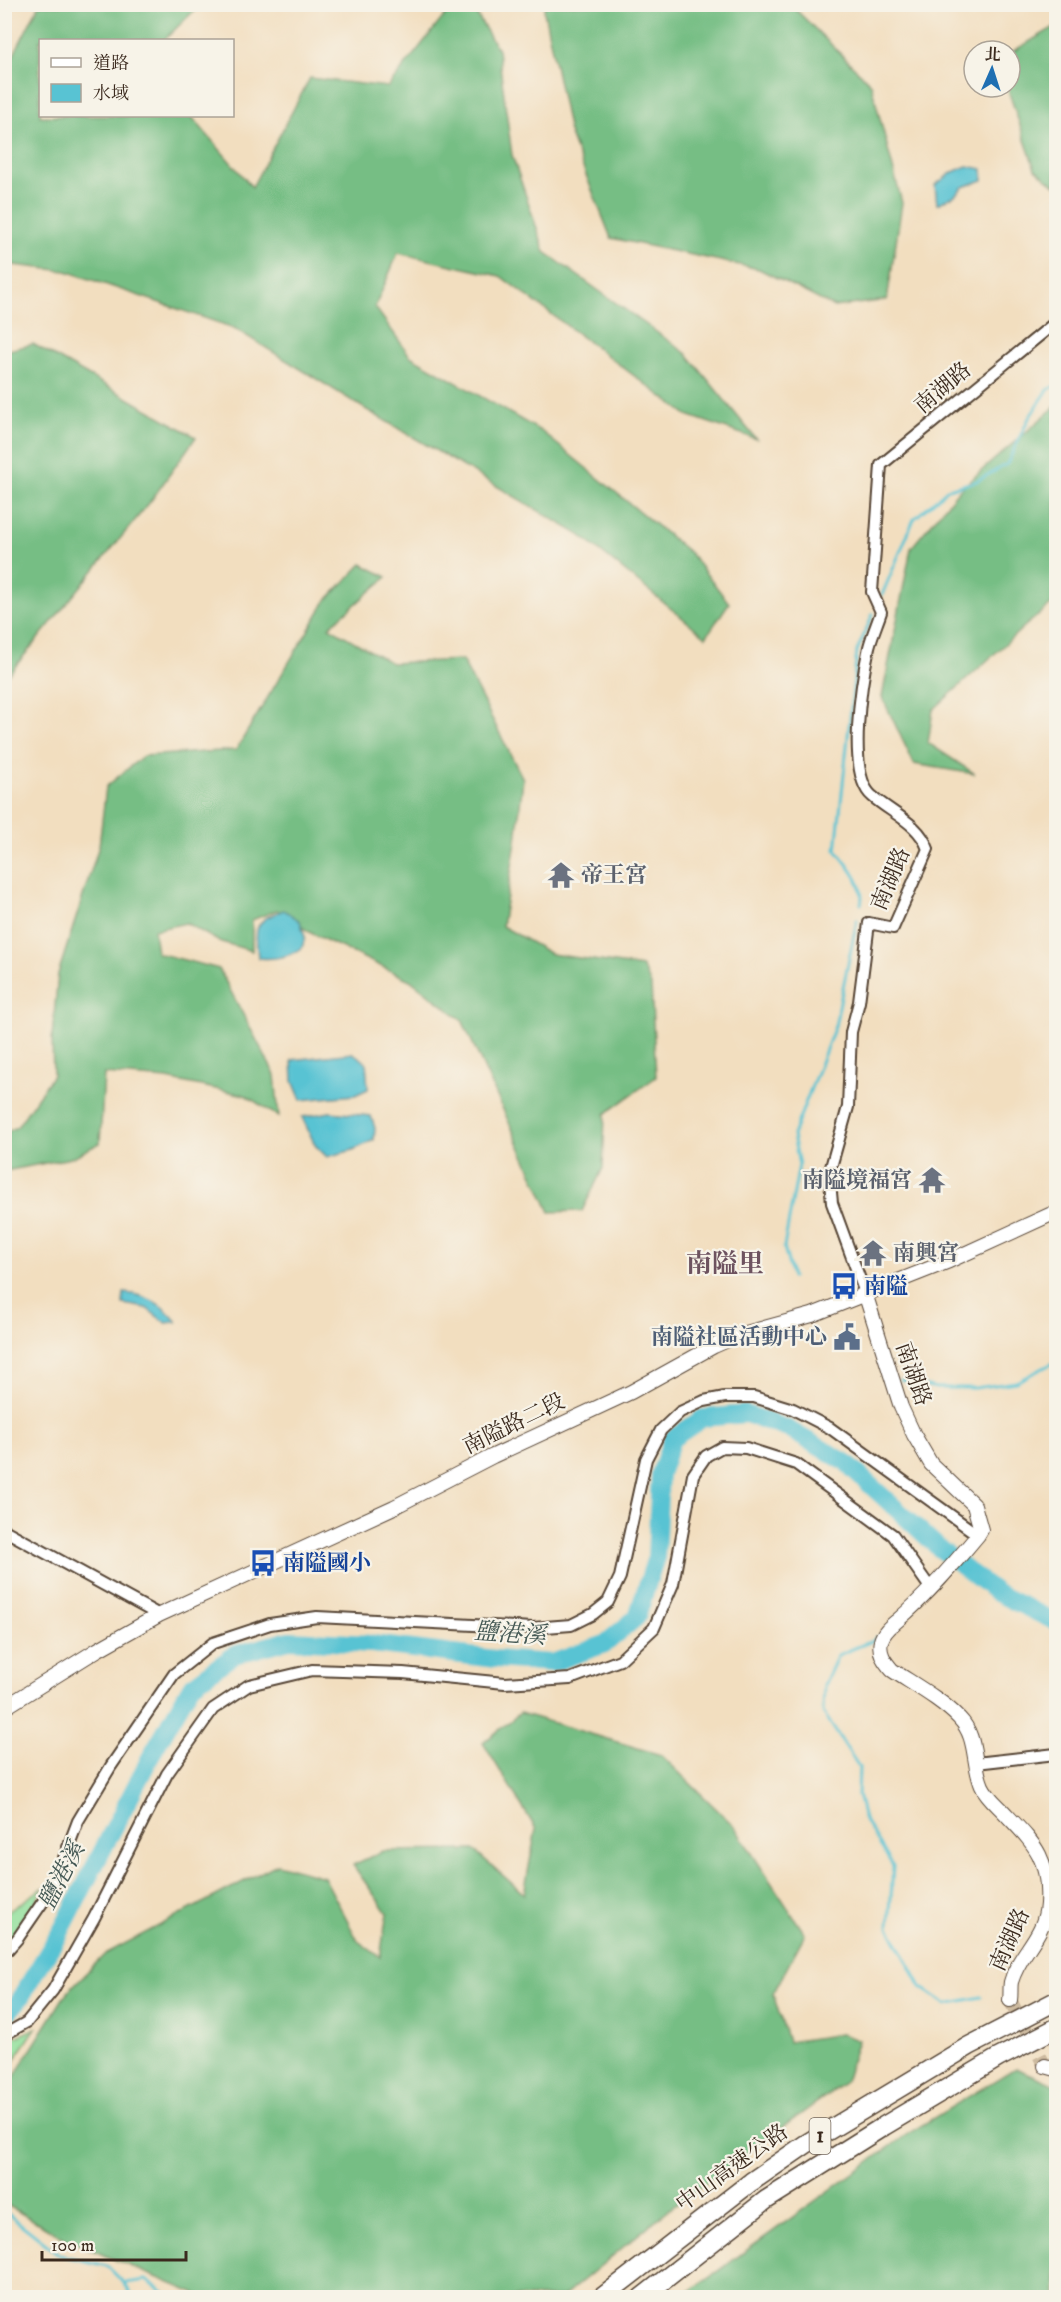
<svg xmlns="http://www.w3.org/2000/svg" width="1061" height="2302" font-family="'IM FELL DW Pica','Noto Serif TC',serif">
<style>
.green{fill:#93e09d;stroke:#67855e;stroke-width:1.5}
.forest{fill:#76be84;stroke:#587451;stroke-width:1.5}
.water{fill:#58c3d3;stroke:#4a7678;stroke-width:1.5}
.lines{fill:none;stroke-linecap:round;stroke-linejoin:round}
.stream{stroke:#58c3d3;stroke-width:3}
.river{stroke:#58c3d3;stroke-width:18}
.secondary-tunnel{stroke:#cdba9f;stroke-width:14;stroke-dasharray:14 7;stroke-linecap:butt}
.street-casing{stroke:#564536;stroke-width:14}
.secondary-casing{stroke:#564536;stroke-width:16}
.highway-casing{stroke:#564536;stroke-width:21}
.street{stroke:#fff;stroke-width:10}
.secondary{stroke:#fff;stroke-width:14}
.highway{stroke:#fff;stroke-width:18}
.labels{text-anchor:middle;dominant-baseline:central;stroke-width:4.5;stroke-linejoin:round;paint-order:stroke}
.shield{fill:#f7f3e8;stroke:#73665b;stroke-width:1.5}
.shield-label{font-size:21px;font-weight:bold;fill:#3b2a1e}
.street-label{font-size:22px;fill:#3b2a1e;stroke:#f7f3e8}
.worship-label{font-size:22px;font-weight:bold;fill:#5b616d;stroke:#f7f3e8;text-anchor:start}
.transit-label{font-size:22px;font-weight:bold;fill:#164399;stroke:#f7f3e8;text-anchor:start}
.service-label{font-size:22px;font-weight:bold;fill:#4e5e75;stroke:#f7f3e8;text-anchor:end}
.water-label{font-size:24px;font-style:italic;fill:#445854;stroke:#f7f3e8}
.quarter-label{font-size:26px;font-weight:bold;fill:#6d525f;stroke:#f7f3e8}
</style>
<rect width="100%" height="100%" fill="#f7f3e8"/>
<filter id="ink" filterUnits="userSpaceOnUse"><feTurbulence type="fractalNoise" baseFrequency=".0167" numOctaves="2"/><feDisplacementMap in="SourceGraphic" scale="12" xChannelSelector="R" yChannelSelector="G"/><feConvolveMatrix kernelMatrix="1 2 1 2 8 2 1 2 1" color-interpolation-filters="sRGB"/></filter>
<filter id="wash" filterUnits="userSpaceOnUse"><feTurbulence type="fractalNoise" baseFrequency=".008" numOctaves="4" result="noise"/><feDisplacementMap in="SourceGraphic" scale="24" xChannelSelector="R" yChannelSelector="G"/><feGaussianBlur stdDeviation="1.35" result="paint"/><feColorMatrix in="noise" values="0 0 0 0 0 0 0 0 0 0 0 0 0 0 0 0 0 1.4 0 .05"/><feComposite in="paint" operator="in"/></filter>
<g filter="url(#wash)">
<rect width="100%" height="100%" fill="#f2debf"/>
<g class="green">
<path d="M44 1887 23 1924 5 1948V1914Z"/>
<path d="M36 2028 5 2074V2042Z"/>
</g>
<g class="forest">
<path d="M39 5H200L164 40H40V116H191L252 187 310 78 388 87 453 5H471L498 50 512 155 545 252 687 354 756 439 687 415 500 276 398 253 375 307 410 356 541 431 690 553 729 603 706 637 580 535 367 410 234 328 66 271 5 264V72Z"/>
<path d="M545 5H791L871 84 902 203 887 300 834 307 759 269 611 238 569 132 544 12Z"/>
<path d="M1056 26V186L1035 169 1007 87H1010V53Z"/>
<path d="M33 344 196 437 150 502 5 679V351Z"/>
<path d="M1056 406V601L1025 626 933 710 928 743 975 774 914 764 882 697 911 548 958 491Z"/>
<path d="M362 564 387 577 329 627 391 663 462 660 523 779 516 842 502 926 551 954 642 967 651 985 656 1077 605 1114 603 1168 582 1211 550 1212 462 1020 410 980 311 933 277 910 252 920V951L218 941 186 923 154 930 157 953 219 969 275 1075 279 1117 245 1095 167 1079 104 1074 100 1143 71 1158 5 1171V1133L17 1127 53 1075 52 1037 58 974 99 846 106 787 143 756 236 750 326 601Z"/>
<path d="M520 1713 661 1755 734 1826 805 1934 773 1994 788 2042 841 2034 858 2040 845 2082 663 2214 563 2297H203L66 2239 5 2204V2087L9 2085 67 1992 105 1954 277 1864 324 1877 358 1941 380 1957 387 1913 353 1865 383 1851 474 1850 524 1894 536 1829 483 1743Z"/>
<path d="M1015 2068 1056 2085V2297H682L909 2133Z"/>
</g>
<g class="water">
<path d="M967 166 983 169V180L963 187 954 196 937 204 935 185 953 172Z"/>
<path d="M284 910 300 921 305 937 302 948C287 957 276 960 258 958 255 927 253 921 284 910Z"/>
<path d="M353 1053 366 1062 368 1089 355 1095 301 1100 293 1081 292 1060Z"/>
<path d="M330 1112 371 1116 375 1128 374 1140 353 1150 327 1157 315 1145 302 1117Z"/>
<path d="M124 1293C147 1295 162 1303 177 1322L166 1323 146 1308 123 1304Z"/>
</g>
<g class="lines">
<g class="stream">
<path d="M882 595 914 519 948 489 977 481 1007 464 1029 418 1048 390 1056 385"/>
<path d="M861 904C866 885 847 864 836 850L857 651 873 614"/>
<path d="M792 1277 784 1247 799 1165 793 1135 835 1026 857 920"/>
<path d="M901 1380 936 1388H975L1016 1382 1051 1364 1056 1363"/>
<path d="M930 1580 949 1556"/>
<path d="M876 1637 874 1640 838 1655 824 1685 823 1712 859 1767 858 1795 864 1819 893 1866 889 1927 921 1987 946 2004 981 1997"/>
<path d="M4 2211 60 2255 107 2266 124 2283 134 2298"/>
<path d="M125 2283 146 2280 172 2298"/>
</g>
<path class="river" d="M4 2017 19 2000 61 1931 153 1752 191 1686 234 1655 289 1640 372 1644 495 1659 552 1663 605 1644 637 1617 656 1557 660 1474 672 1439 703 1418 746 1414 788 1429 845 1462 940 1549 997 1593 1056 1622"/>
</g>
</g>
<g filter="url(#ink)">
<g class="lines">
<path class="secondary-tunnel" d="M1010 2000 1045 2066"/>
<defs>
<g id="street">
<path d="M865 1293 832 1203 830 1182 831 1167 848 1107 851 1032 859 1002 869 923 893 928 928 849C919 823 891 813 872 796 846 774 862 679 869 647 872 635 877 624 881 612L872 592 881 465 1056 322"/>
<path d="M4 1530 159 1615"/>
<path d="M976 1763 1056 1754"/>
<path d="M4 1954 18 1938 53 1887 78 1821 111 1766 174 1674 213 1643 270 1624 317 1617 533 1628 571 1625 593 1614 608 1602 620 1577 646 1459 661 1430 680 1412 704 1401 725 1397H754L793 1409 830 1428 978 1535"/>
<path d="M4 2035 27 2022 53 1990 94 1918 167 1774 213 1709 249 1685 312 1670 403 1673 505 1683 570 1679 620 1660 654 1628 673 1584 693 1475 706 1456 722 1447 746 1448 796 1464 893 1535 931 1589"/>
</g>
<g id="secondary">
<path d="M865 1293 901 1407 914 1435 931 1464 974 1505 981 1530 978 1535C953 1565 928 1594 898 1620 891 1626 883 1632 881 1641 878 1653 885 1662 892 1670 913 1684 942 1700 959 1718 978 1737 972 1763 982 1786 986 1795 995 1803 1002 1810 1033 1843 1050 1856 1047 1904 1045 1937 1019 1952 1011 1982 1010 1987 1011 1994 1010 2000"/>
<path d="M4 1708 97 1650 159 1615 394 1507 493 1456 631 1392 714 1346 739 1335 812 1315 949 1261 1056 1212"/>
<path d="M1045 2066 1056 2069"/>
</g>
<g id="highway">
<path d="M601 2298 751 2182 806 2144 969 2046 1056 2001"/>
<path d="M641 2298 766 2200 884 2126 998 2058 1056 2028"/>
</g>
</defs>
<use href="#street" class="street-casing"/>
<use href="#secondary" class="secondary-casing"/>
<use href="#highway" class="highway-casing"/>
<use href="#street" class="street"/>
<use href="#secondary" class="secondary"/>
<use href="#highway" class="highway"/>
</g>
</g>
<defs>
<symbol id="temple-bare" viewBox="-9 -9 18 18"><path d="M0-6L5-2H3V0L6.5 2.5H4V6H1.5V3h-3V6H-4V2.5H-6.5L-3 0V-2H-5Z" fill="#6b7280" stroke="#f7f3e8" stroke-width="2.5" paint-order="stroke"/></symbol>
<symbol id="bus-bare" viewBox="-9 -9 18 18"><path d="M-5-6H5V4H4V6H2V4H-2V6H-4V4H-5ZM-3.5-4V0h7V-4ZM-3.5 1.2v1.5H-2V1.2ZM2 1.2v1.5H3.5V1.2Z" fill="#1a4fb4" stroke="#f7f3e8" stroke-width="2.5" paint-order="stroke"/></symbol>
<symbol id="civic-bare" viewBox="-9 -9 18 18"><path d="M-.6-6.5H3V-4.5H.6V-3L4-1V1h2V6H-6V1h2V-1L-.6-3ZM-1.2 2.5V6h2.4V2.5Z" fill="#5c6f8a" stroke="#f7f3e8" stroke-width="2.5" paint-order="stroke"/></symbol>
</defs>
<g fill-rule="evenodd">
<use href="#temple-bare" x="542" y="856" width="38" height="38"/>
<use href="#temple-bare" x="913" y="1161" width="38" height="38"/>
<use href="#temple-bare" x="854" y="1234" width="38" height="38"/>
<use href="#bus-bare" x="825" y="1267" width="38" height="38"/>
<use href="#civic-bare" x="828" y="1318" width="38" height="38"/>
<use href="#bus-bare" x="244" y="1544" width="38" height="38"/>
</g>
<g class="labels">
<rect class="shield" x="809.5" y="2118" width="21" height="36" rx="4.5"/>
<g class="shield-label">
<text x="820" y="2136">1</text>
</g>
<g class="street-label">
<text transform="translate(943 388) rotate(-40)">南湖路</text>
<text transform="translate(891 879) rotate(-67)">南湖路</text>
<text transform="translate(913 1374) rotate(71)">南湖路</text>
<text transform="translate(514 1424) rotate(-26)">南隘路二段</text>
<text transform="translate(1010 1940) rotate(-66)">南湖路</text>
<text transform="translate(732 2168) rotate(-36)">中山高速公路</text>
</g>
<g class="worship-label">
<text x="581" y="875">帝王宮</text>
<text x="912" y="1180" text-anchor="end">南隘境福宮</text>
<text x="893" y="1253">南興宮</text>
</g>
<g class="transit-label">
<text x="864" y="1286">南隘</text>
<text x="283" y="1563">南隘國小</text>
</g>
<g class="service-label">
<text x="827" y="1337">南隘社區活動中心</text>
</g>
<g class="water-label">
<text transform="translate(510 1634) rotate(4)">鹽港溪</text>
<text transform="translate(62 1876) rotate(-63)">鹽港溪</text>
</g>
<g class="quarter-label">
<text x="725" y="1264">南隘里</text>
</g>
</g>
<rect width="1061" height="2302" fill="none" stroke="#f7f3e8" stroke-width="24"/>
<rect x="39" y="39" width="195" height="78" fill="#f7f3e8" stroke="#aca397" stroke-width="1.5"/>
<rect x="51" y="58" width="30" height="9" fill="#ffffff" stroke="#aca397" stroke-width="1.5"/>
<text x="93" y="69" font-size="18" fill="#3b2a1e">道路</text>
<rect x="51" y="84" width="30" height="18" fill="#58c3d3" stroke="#aca397" stroke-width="1.5"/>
<text x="93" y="99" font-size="18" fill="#3b2a1e">水域</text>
<g transform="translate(992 69) rotate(3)"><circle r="28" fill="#f7f3e8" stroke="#aca397" stroke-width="1.5"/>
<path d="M0-4.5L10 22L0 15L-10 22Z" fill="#1f6fb2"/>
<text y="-9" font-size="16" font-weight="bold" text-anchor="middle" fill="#3b2a1e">北</text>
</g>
<path d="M42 2251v9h144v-9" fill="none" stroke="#3b2a1e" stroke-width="3"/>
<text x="51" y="2251" font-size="18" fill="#3b2a1e" stroke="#f7f3e8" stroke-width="4.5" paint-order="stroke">100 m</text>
</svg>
